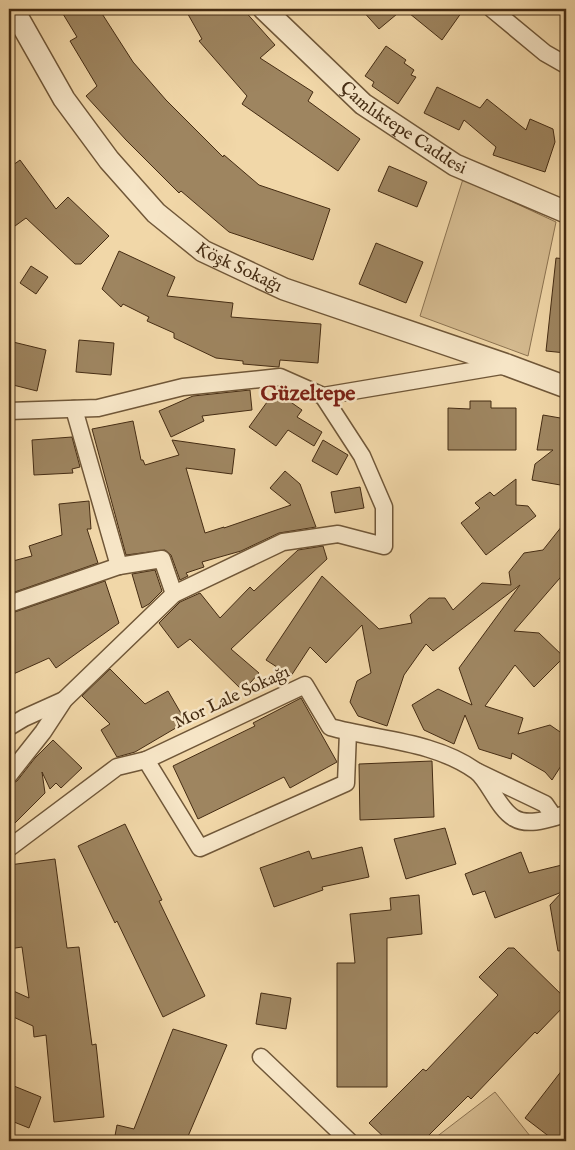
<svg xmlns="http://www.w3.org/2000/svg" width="575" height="1150" font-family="'IM FELL English',serif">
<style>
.green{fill:#d4ba8f;stroke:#8c7351}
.building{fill:#9e8560;stroke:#452c13}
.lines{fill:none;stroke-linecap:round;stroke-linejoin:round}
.minor-casing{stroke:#705738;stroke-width:19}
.tertiary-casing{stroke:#705738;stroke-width:24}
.minor{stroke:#f6e5c6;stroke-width:16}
.tertiary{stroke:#f6e5c6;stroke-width:21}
.labels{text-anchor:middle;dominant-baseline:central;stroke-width:5;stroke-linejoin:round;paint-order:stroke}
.street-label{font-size:18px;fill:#452c13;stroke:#f6e5c6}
.district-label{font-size:22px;font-weight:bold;fill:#7a1f14;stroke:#f6e5c6}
</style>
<rect width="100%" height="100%" fill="#f1d7a8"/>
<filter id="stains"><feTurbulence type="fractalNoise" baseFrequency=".004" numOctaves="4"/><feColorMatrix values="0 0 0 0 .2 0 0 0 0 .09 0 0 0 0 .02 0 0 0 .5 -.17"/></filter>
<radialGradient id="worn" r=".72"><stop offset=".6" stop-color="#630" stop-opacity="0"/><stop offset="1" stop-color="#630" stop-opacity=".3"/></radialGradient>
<g class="green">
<path d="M463 179 556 222 528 356 420 316Z"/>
<path d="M495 1092 534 1141H431Z"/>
</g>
<g class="building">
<path d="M60 9H99L133 62 166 100 223 157 224 155 259 185 330 209 313 260 229 232 181 191 179 193 126 140 86 96 97 86 70 41 77 37Z"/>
<path d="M185 9H243L275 45 260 58 313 92 308 101 360 139 338 171 242 104 247 96 199 41 202 39Z"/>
<path d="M361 9H403L379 29Z"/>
<path d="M404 9H464L442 40Z"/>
<path d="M386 46 406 60 404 63 414 70 411 75 416 77 398 104 372 86 374 82 365 76Z"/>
<path d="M437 87 480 108 487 99 526 130 530 119 553 129 555 142 545 172 493 155 496 147 464 120 459 130 424 113Z"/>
<path d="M20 160 56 209 68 197 109 236 81 264H75L26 218 15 226 9 218V168Z"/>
<path d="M389 166 427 182 417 207 378 191Z"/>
<path d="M376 243 423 262 406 303 359 284Z"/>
<path d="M119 251 175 277 167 296 233 303 231 317 321 324 318 363 280 360 279 367H278L243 364V361L216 358 174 338V333L147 321 149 317 123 304 121 307 102 289Z"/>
<path d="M556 258 566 259V353L546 351Z"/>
<path d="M31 266 48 277 36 294 20 283Z"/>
<path d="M79 340 114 343 111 375 76 372Z"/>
<path d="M9 341 46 350 37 391 9 384Z"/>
<path d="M250 390 252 410 202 416 204 421 171 437 159 411 193 396Z"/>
<path d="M275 391 302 410 297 417 322 432 314 446 288 430 276 446 249 427Z"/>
<path d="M470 401H491V408H516V450H448V408L470 409Z"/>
<path d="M543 415 566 419V486L532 480 535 464 553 450H537Z"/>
<path d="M133 421 141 460H143L145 465 179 455 172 440 235 449 232 474 186 468 205 533 224 527V528L291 505 270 488 285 471 300 484 316 527 279 533 241 551 202 562 204 567 186 573 188 576 180 580 171 555 165 550 126 555 92 429Z"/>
<path d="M72 437 80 467 72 469 73 473 34 475 32 440Z"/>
<path d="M323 440 348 455 337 475 312 461Z"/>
<path d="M516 479V505L528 506 536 516 486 555 461 523 480 508 475 503 490 492 494 496Z"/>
<path d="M360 487 364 508 335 513 331 492Z"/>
<path d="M89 501 91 529H87L98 563 9 594V562L32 556 29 546 62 535 59 504Z"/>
<path d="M566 521V571L514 631 539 633 564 657 534 687 515 665 485 706 523 718 518 734 550 725 566 736V758L552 780 545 772 512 753 511 759 479 749 465 715 454 744 424 730 412 705 438 689 472 705 459 668 520 585 433 651 426 644 404 675 387 726 358 716 350 702 357 681 371 673 362 625 326 663 310 647 291 676 266 660 322 576 379 629 412 623 410 615 429 598H445L453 610 482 583 511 585 509 572 524 553 543 550Z"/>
<path d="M323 546 327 559 231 649 259 673 243 691 190 639 178 648 159 623 180 602 200 593 220 618 250 587 254 591 298 550Z"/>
<path d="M155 570 162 591 149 604 142 608 132 574Z"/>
<path d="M105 581 119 623 56 668 49 658 9 676V614Z"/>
<path d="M110 669 145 704 168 691 186 722 135 752 117 757 101 730 110 724 82 696Z"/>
<path d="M301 698 337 762 290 788 284 777 198 819 173 766 255 726 253 723Z"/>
<path d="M53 740 82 768 61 788 56 783 50 789 42 772 45 793 9 829V785L17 781 35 758Z"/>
<path d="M432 761 434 817 360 820 359 764Z"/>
<path d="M125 824 162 900 159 901 205 996 163 1017 117 921 115 923 78 846Z"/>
<path d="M445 828 456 864 406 879 394 839Z"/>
<path d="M362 847 369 877 322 887 323 890 274 907 260 868 309 851 312 859Z"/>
<path d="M521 852 529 873 566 864V950L558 951 550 905 562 892 495 918 485 891 473 895 465 874Z"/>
<path d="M55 859 67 948 79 947 92 1045 96 1044 104 1117 54 1122 46 1035 34 1037 33 1026 9 1015V989L29 998 22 947 9 949V865Z"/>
<path d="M419 895 422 934 387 938V1087H337V963H355L350 914 391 910 390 898Z"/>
<path d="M508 948H514L566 999V1004L537 1034 535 1032 471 1099 468 1096 423 1141H388L369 1123 423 1069 426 1071 498 995 479 977Z"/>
<path d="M261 993 291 998 286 1029 256 1024Z"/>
<path d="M173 1029 227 1045 186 1141H114L117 1125 134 1129Z"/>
<path d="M566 1065V1141H555L525 1118Z"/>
<path d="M9 1084 41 1097 29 1128 9 1120Z"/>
</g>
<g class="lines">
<defs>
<g id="minor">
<path d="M492 9 545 53 566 65"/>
<path d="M74 409 119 566"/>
<path d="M9 411 98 408 183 387 280 377 323 396 507 365"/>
<path d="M9 604 119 566 162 559 174 594"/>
<path d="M9 727 24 718 64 700"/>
<path d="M146 760 200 848 346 783 348 732"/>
<path d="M478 772 545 804 554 817"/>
<path d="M9 775 43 732 64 700 174 594 283 542 338 534 384 546V507L362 456 323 396"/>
<path d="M9 848 117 767 146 760 305 685 330 727C377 740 434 741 476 771 488 779 498 809 514 818 529 827 551 818 566 814"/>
<path d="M261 1057 349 1141"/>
</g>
<g id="tertiary">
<path id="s1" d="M13 9 64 99 109 160 156 213 203 251 284 289 507 365 566 387"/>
<path id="s2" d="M264 9 363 104 455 165 566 212"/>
</g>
</defs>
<use href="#minor" class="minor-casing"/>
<use href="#tertiary" class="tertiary-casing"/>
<use href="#minor" class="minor"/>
<use href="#tertiary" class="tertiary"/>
</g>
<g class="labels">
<g class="street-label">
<text stroke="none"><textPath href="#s2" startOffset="184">Çamlıktepe Caddesi</textPath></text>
<text stroke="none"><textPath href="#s1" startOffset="350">Köşk Sokağı</textPath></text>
<text transform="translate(232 698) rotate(-25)">Mor Lale Sokağı</text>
</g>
<g class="district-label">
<text x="308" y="394">Güzeltepe</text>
</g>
</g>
<rect width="575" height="1150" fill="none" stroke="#f1d7a8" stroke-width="30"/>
<rect x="10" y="10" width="555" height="1130" fill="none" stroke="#452c13" stroke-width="2.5"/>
<rect x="15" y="15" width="545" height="1120" fill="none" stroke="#452c13"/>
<rect width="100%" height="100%" filter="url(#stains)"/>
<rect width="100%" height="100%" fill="url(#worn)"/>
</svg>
